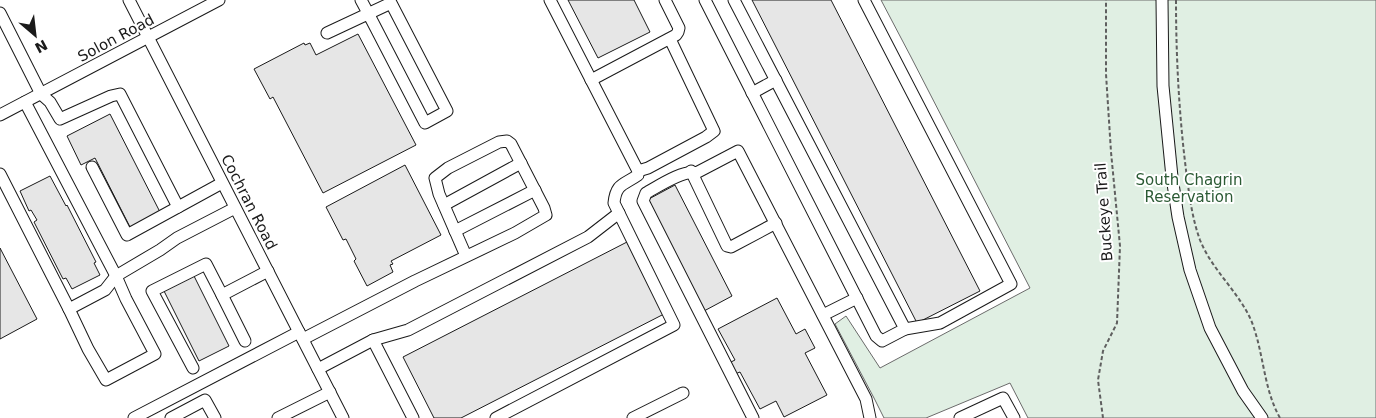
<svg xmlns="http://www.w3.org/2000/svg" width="1376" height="418" font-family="'DejaVu Sans',sans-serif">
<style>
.green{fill:#e0efe3;stroke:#6a6a6a}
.building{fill:#e6e6e6;stroke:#1a1a1a}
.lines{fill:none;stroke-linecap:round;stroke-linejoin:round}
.minor-casing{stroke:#1a1a1a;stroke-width:13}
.path{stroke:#5f5f5f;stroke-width:2;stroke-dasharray:4 2.5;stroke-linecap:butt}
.minor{stroke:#fff;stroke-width:11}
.labels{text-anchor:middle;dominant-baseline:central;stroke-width:4;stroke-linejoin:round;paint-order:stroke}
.street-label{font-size:15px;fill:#1a1a1a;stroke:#fff}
.park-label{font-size:15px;fill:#2b5a34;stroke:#fff}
</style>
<rect width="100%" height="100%" fill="#fff"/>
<path class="green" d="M881 0H1376V418H1028L1010 383 926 418H884L874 398 835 324 846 316 880 368 1030 288 911 57Z"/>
<g class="building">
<path d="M568 0H634L650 32 598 58Z"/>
<path d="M752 0H831L980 291 917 323Z"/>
<path d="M358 34 416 145 323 193 273 97 270 99 254 69 304 43 305 45 310 43 316 55Z"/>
<path d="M110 114 161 214 131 229 95 158 81 165 67 136Z"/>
<path d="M405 165 441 235 391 261 393 264 390 265 393 272 367 286 354 261 356 259 346 239 343 240 326 207Z"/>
<path d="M50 176 66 206 67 205 96 262 94 263 100 275 72 289 66 278 63 279 34 222 37 220 31 210 29 211 20 191Z"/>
<path d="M675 185 732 296 704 311 647 200Z"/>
<path d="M627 242 664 314 461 418H434L403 357Z"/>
<path d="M0 248 37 319 0 339Z"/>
<path d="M194 276 229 346 199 361 164 291Z"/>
<path d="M777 298 796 334 805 329 815 348 805 353 827 395 784 417 776 401 760 409 740 372 735 374 729 363 735 360 718 329Z"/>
</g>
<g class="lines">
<defs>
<g id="minor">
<path d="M129 0 343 418"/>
<path d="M705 0 876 336 882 341 905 329 734 0"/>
<path d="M864 0 1011 284 940 323 905 329"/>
<path d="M1162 0 1163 86 1172 177 1178 217 1190 270 1210 328 1243 391 1262 418"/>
<path d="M0 13 41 94 50 102 60 119 111 96 120 94 178 207"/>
<path d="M327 33 391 3 447 111 425 123 368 13 361 0"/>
<path d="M591 80 676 35 678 32 679 28 665 0"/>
<path d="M752 93 776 80"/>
<path d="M25 102 116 276 126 299 155 354 106 380 88 349 69 309"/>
<path d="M0 115 219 0"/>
<path d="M92 167 127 235 222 183"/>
<path d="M638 171 648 168 706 137 714 131 670 39"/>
<path d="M691 171 727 246 731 247 776 223"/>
<path d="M0 174 69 309 105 290 116 276 160 250 177 238 235 208"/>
<path d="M444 205 521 163"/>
<path d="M455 231 535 190"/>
<path d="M222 295 245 341"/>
<path d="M823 315 857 298"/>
<path d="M303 339 415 281 515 233 546 215 544 208 511 144 507 141 499 142 448 168 435 178 439 194 466 256"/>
<path d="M373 340 413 418"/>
<path d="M193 368 152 291 206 264 222 295 268 271"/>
<path d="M318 369 373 340 408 330 588 237 619 213"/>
<path d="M134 418 299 332"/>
<path d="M171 418 205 400 215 418"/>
<path d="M278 418 330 392"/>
<path d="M496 418 674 325 614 203C616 183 624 185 638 175V171L550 0"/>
<path d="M633 418 683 393"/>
<path d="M753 418 643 201 646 193C657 187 684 169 696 173L738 151 866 399 870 418"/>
<path d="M960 418 1003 398 1014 418"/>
</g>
</defs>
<use href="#minor" class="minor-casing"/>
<g class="path">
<path d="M1176 0C1176 57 1179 114 1186 170 1189 194 1192 218 1200 240 1212 270 1238 291 1251 320 1264 352 1263 388 1280 418"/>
<path d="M1103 418 1098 380 1103 351 1117 323 1120 246 1111 152 1106 74V0"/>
</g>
<use href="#minor" class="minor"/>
</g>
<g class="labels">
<g class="street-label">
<text transform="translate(116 38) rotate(-28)">Solon Road</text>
<text transform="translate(249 202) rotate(63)">Cochran Road</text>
<text transform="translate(1104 212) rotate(-94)">Buckeye Trail</text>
</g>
<g class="park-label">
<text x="1189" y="180">South Chagrin<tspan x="1189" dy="17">Reservation</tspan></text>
</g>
</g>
<g transform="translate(35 35) rotate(152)" stroke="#ffffff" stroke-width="4" paint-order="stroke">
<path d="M0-4L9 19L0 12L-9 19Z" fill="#1a1a1a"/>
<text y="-8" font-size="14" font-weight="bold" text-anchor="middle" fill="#1a1a1a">N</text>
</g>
</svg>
